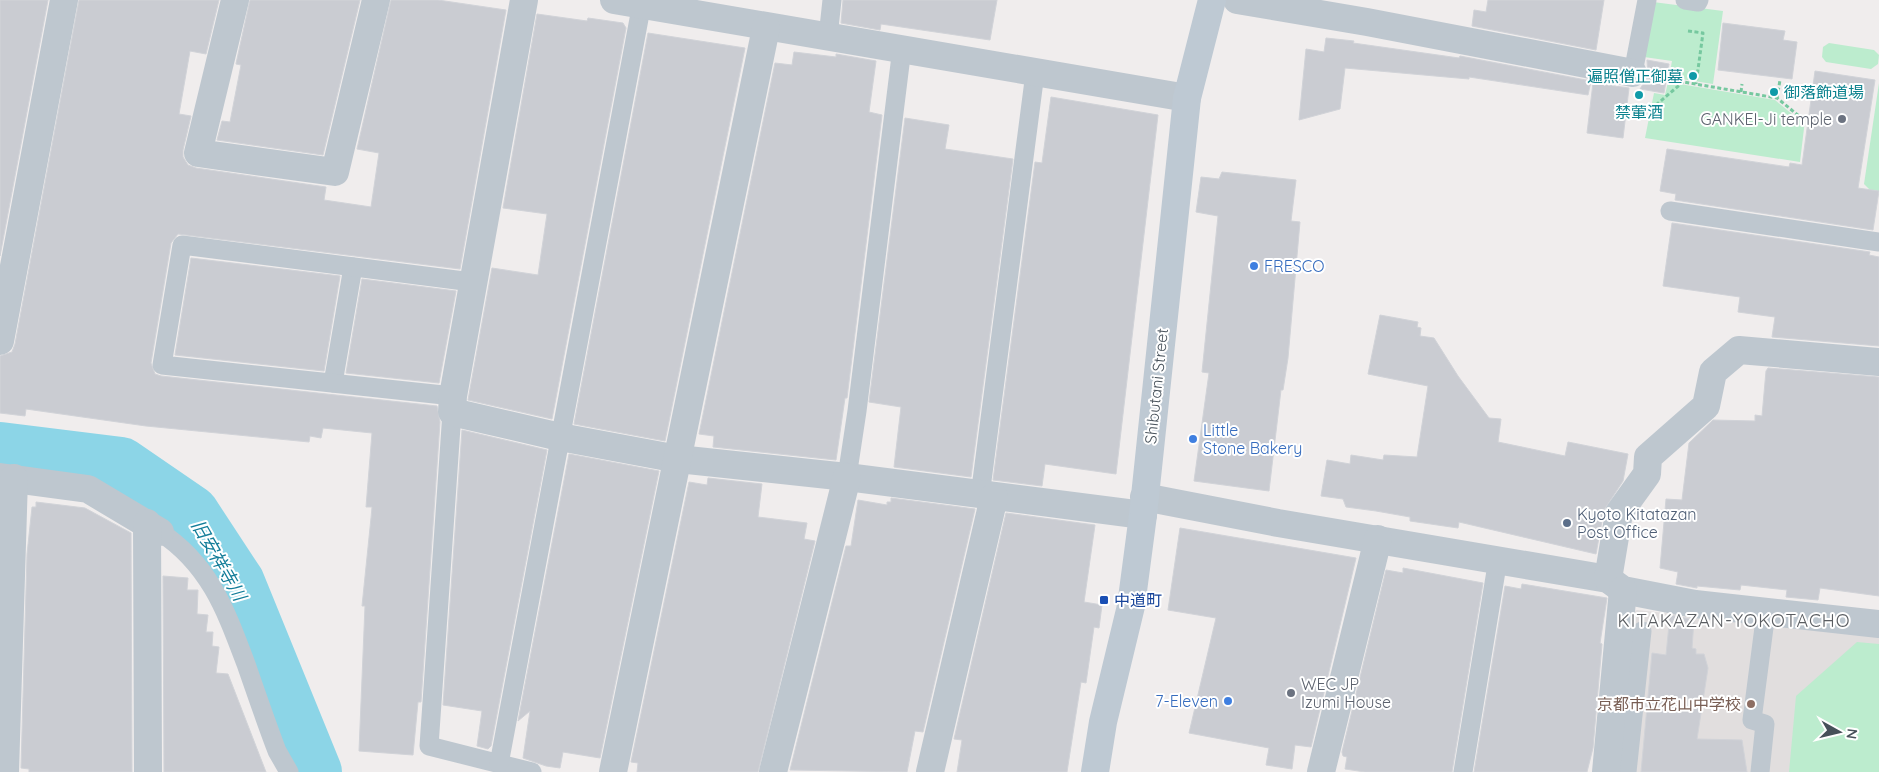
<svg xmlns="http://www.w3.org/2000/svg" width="1879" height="772" font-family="Quicksand,'Noto Sans JP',sans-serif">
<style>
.education{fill:#e1dede}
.green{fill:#bcecce}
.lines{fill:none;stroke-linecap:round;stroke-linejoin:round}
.river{stroke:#8cd5e7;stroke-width:56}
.building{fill:#caccd2;stroke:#d1d3d8}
.path{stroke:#76c89f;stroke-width:3;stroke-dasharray:4 2.5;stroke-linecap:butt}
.lane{stroke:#bec7cf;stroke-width:19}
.street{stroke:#bec7cf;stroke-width:28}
.secondary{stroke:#bec9d3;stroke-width:28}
.culture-dot{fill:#0f9aa8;stroke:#fff;stroke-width:2}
.worship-dot{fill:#6b7280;stroke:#fff;stroke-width:2}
.shop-dot{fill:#3f7fe0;stroke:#fff;stroke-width:2}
.service-dot{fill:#5c6f8a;stroke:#fff;stroke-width:2}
.transit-dot{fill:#1a4fb4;stroke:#fff;stroke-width:2}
.education-dot{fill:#8d6e63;stroke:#fff;stroke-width:2}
.labels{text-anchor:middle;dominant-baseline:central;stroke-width:4;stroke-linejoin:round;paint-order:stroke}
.culture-label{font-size:16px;fill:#0d838f;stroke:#fff;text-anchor:end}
.worship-label{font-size:16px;fill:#5b616d;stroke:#fff;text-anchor:end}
.shop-label{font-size:16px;fill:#366cbe;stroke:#fff;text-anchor:start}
.street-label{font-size:16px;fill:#465059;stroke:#fff}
.service-label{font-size:16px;fill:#4e5e75;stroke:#fff;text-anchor:start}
.transit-label{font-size:16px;fill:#164399;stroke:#fff;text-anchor:start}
.education-label{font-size:16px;fill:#785e54;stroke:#fff;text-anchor:end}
.water-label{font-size:18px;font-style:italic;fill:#137d99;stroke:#fff}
.neighbourhood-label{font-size:18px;letter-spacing:1px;fill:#5a5d61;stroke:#fff}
</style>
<rect width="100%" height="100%" fill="#f0eded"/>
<path class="education" d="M1637 610 1879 636V772H1617L1631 613Z"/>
<g class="green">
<path d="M1653 2 1723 11 1713 84 1669 77 1672 61 1644 57Z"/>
<path d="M1829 43 1874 50 1879 55 1878 64 1871 69 1826 62 1822 57 1823 47Z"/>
<path d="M1668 82 1775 100 1798 119 1805 120 1800 162 1645 138 1654 93 1665 95Z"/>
<path d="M1879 83V192L1871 191 1864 184Z"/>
<path d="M1857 642 1879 644V772H1789L1796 696Z"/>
</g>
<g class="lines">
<path class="river" d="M0 450 121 465 191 513 237 583 314 772"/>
</g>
<g class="building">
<path d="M0 0H48L0 256Z"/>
<path d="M79 0H219L206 54 190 51 179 114 191 116 183 150V157L188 165 196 168 326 187 324 200 371 207 379 153 357 149 391 0H438L506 10 460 269 178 234 171 243 151 363 155 374 161 376 437 406 440 422 421 702H418L413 755 359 751 365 606H362L371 518 372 507H366L372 433 323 428 321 438 310 436 309 442 146 426 26 409 25 416 0 413V356L12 352 15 344Z"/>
<path d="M250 0H360L323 155 217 140 222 121 230 122 241 65 236 64 237 59Z"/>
<path d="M843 0H997L990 40 881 24 880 30 841 23Z"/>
<path d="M1488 0H1604L1596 50 1472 26 1474 10 1486 12Z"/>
<path d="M537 14 587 21 588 18 623 23 626 28 552 419 468 400 492 268 538 275 547 214 503 208Z"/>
<path d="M1723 23 1785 31 1783 40 1797 42 1792 79 1718 70Z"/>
<path d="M648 33 745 48 665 441 574 424Z"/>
<path d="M1326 38 1354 41 1353 43 1459 58 1460 56 1591 81 1588 95 1469 77V79L1345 68 1340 109 1299 120 1306 49 1324 52Z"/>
<path d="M794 52 836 57V54L876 61 869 112 882 115 847 398H845L836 460 713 447 714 436 699 434 775 63 792 65Z"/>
<path d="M1647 60 1669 64 1664 93 1640 89 1648 76Z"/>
<path d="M1815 71 1875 80 1858 188 1879 191 1873 230 1675 200 1676 194 1660 191 1667 149 1789 167 1790 163 1802 165Z"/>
<path d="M1593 83 1629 88 1623 138 1587 133Z"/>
<path d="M1051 97 1158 115 1116 474 1045 464 1042 486 993 480 1035 162 1042 163Z"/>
<path d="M905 118 949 125 945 149 1013 159 971 477 894 467 901 407 869 402Z"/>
<path d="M1222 172 1296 180 1291 221 1300 222 1288 358 1283 390H1281L1269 491 1194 481 1209 373 1202 372 1218 216 1196 212 1201 177 1219 179Z"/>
<path d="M1672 223 1870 252 1869 255 1879 257V346L1772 337 1775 317 1738 312 1740 297 1663 286Z"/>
<path d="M191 258 340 276 324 371 175 355Z"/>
<path d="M362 279 456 291 439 383 346 373Z"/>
<path d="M1380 315 1418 322 1417 327 1421 328 1420 336 1434 338 1458 376 1489 418 1501 419 1498 442 1565 456 1568 442 1628 454 1623 481 1604 510 1596 554 1459 522 1458 528 1410 521V517L1376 511 1346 507 1343 499 1321 496 1327 460 1350 464 1351 455 1383 460 1384 455 1417 457 1428 386 1368 374Z"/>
<path d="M1768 368 1879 377V596L1820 588 1818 600 1786 597 1787 590 1741 585 1740 590 1697 586V588L1676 584 1678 572 1660 568 1666 499 1682 500 1689 443 1713 420 1755 421V415L1762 416 1766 371Z"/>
<path d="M462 430 547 450 491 746 488 749 477 746 482 711 443 705Z"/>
<path d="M569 454 659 471 600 758 563 752 560 768 546 766 523 758 530 711 518 721Z"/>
<path d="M708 478 762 484 758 517 807 523 804 539 815 541 758 772H637L638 763 631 762 689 482 707 485Z"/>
<path d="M891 498 975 509 923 732 915 731 907 772 790 770 846 546H851L858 500 887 505V502H891Z"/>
<path d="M36 502 85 508 131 533 132 772H29V769L21 768 27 554 32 507H36Z"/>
<path d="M1006 513 1095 525 1084 602 1102 605 1099 628 1094 627 1086 683 1081 682 1067 772H957L962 740 954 739Z"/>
<path d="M1180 528 1356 558 1311 747 1295 745 1292 769 1266 765 1269 748 1189 733 1216 618 1168 610Z"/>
<path d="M1403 568 1483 583 1452 772H1365L1345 769 1347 757 1343 756 1342 752 1386 570 1403 573Z"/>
<path d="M163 576 188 578 187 590H198L197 614 208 615 206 632H213L212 646 219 647 216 673 228 674 266 772H164Z"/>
<path d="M1522 584 1607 598 1600 643 1602 644 1593 748 1587 772H1474L1505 586 1521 589Z"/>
<path d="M1670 615 1694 620 1692 648 1696 649V654H1704L1708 668 1697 739 1742 740 1747 772H1641L1652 653 1666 655Z"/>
</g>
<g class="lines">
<g class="path">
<path d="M1688 31 1703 33 1696 84"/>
<path d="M1666 79 1777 98 1799 116 1805 117"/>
<path d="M1741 92 1742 84"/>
<path d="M1777 98 1780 80"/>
<path d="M1656 105 1683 82"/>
</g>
<g class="lane">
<path d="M1685 0 1698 2 1699 0"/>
<path d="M828 37 832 0"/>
<path d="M1633 73 1647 0"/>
<path d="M1670 211 1879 242"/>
<path d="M333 383 353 267"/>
<path d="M453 396 162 365 182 245 472 282"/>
<path d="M452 412 429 746 532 772"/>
<path d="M847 477 857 411 902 48"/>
<path d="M980 496 1035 73"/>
<path d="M160 532C210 565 226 611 246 664 256 693 266 722 277 751L289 772"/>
<path d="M499 764 642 3"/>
<path d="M1463 772 1498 559"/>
<path d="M1627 772 1642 631"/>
<path d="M1760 772 1765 724 1752 720 1766 612"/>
</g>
<g class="street">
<path d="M235 0 198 153 335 172 376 0"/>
<path d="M524 0 453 396 452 412 560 437 678 459 847 477 1143 515"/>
<path d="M614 0 1187 98"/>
<path d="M1237 0 1367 22 1633 73"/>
<path d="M0 341 64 0"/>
<path d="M0 477 88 489 160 532"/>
<path d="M1144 497 1278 523 1608 579 1623 590 1695 604 1879 624"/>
<path d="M147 523 148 772"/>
<path d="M1608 579 1619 513 1647 474 1648 457 1706 406 1713 372 1739 350 1879 362"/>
<path d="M5 772 14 478"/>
<path d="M613 772 766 28"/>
<path d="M773 772 847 477"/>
<path d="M930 772 994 497"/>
<path d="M1321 772 1378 539"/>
<path d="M1606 772 1623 590"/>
</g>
<path class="secondary" d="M1095 772 1103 722 1131 606 1143 515 1187 98 1212 0"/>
</g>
<g class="culture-dot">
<circle cx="1693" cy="76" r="5"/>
<circle cx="1774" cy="92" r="5"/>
<circle cx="1639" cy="95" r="5"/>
</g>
<g class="worship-dot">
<circle cx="1842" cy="119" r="5"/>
<circle cx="1291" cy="693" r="5"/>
</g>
<g class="shop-dot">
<circle cx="1254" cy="266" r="5"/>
<circle cx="1193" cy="439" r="5"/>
<circle cx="1228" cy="701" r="5"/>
</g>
<circle class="service-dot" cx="1567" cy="523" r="5"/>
<rect class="transit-dot" x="1099" y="595" width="10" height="10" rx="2.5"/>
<circle class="education-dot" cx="1751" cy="704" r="5"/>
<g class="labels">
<g class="culture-label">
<text x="1683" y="76">遍照僧正御墓</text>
<text x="1784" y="92" text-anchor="start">御落飾道場</text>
<text x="1639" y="112" text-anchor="middle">禁葷酒</text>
</g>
<g class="worship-label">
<text x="1832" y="119">GANKEI-Ji temple</text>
<text x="1301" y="684" text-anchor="start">WEC JP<tspan x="1301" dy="18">Izumi House</tspan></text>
</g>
<g class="shop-label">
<text x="1264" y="266">FRESCO</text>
<text x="1203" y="430">Little<tspan x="1203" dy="18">Stone Bakery</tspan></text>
<text x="1218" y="701" text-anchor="end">7-Eleven</text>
</g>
<g class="street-label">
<text transform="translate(1156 386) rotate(-84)">Shibutani Street</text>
</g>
<g class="service-label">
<text x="1577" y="514">Kyoto Kitatazan<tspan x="1577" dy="18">Post Office</tspan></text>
</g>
<g class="transit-label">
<text x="1114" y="600">中道町</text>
</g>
<g class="education-label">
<text x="1741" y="704">京都市立花山中学校</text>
</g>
<g class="water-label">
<text transform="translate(219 560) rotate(60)">旧安祥寺川</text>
</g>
<g class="neighbourhood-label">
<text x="1734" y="620">KITAKAZAN-YOKOTACHO</text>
</g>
</g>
<g transform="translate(1839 732) rotate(98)" stroke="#ffffff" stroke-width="4" paint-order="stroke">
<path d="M0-4L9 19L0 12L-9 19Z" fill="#465059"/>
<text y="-8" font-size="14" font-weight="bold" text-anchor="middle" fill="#465059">N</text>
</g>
</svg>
